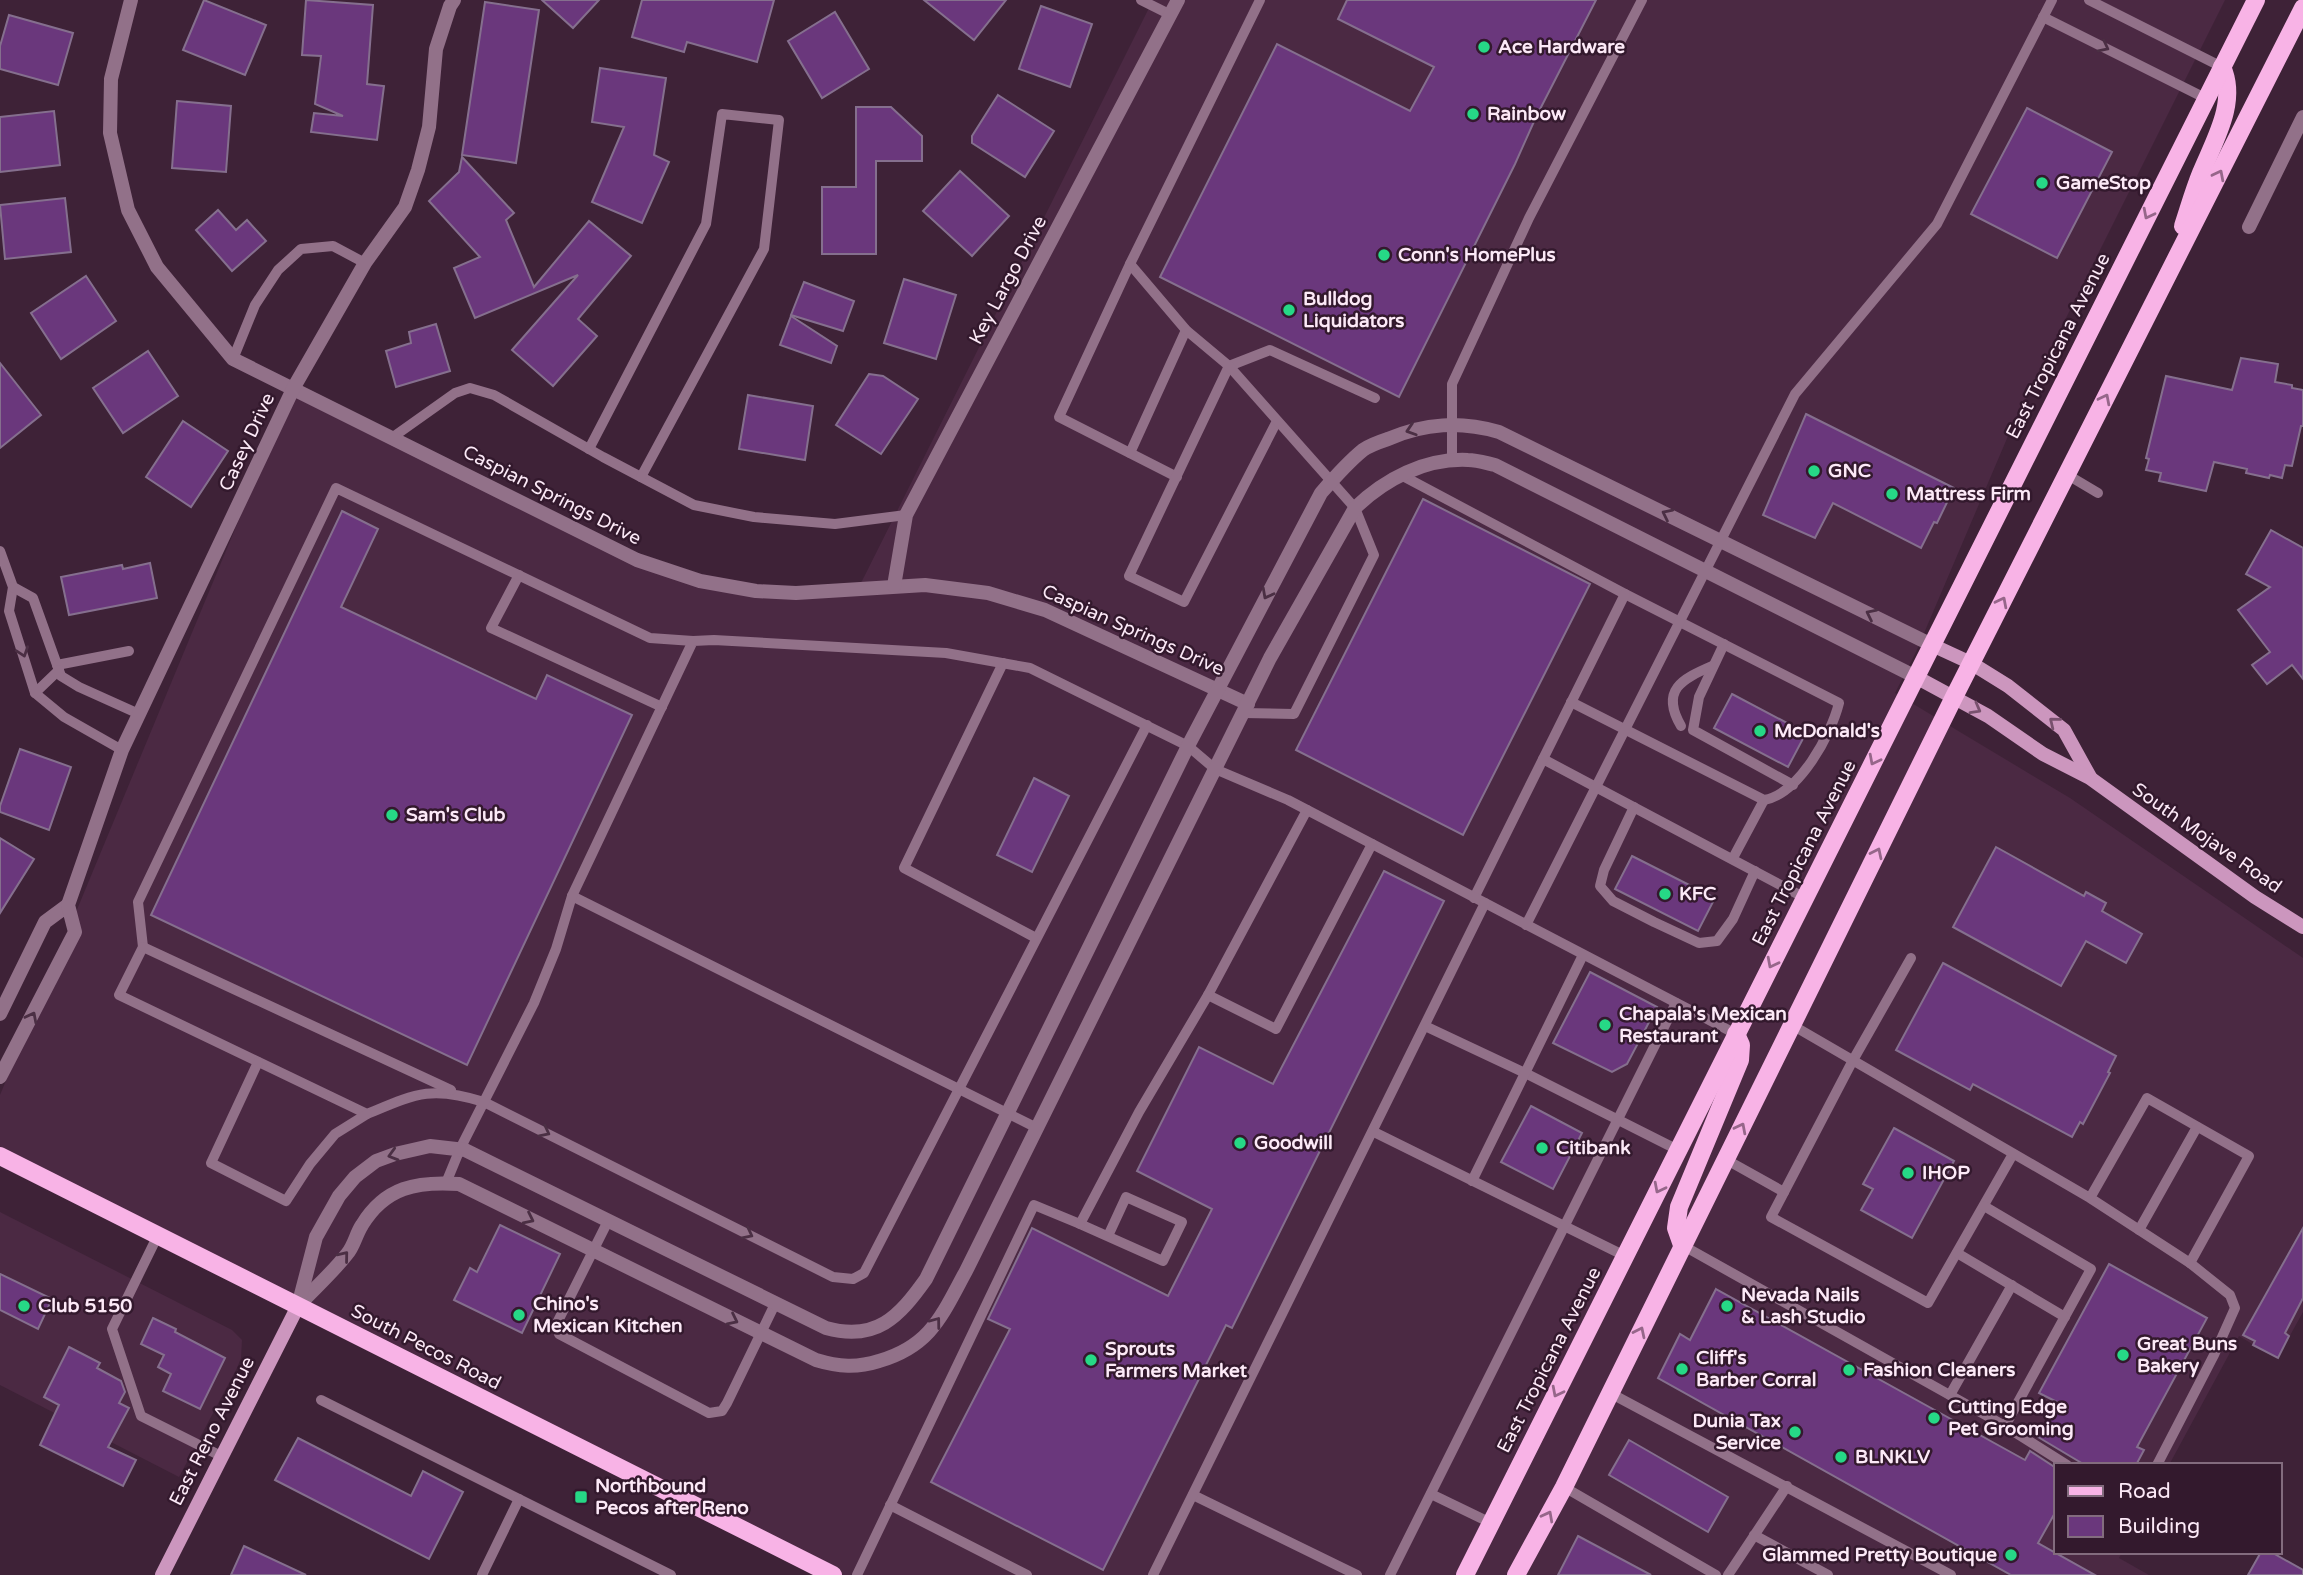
<svg xmlns="http://www.w3.org/2000/svg" width="2303" height="1575" font-family="'Varela Round',sans-serif">
<style>
.built{fill:#4b2943}
.building{fill:#6a377c;stroke:#856f8e;stroke-width:2}
.lines{fill:none;stroke-linecap:round;stroke-linejoin:round}
.lane{stroke:#927189;stroke-width:10}
.street{stroke:#927189;stroke-width:14}
.secondary{stroke:#cc96be;stroke-width:14}
.primary{stroke:#f8b3e6;stroke-width:18}
.oneway{stroke:#4b2f44}
.oneway2{stroke:#96668a}
.oneway3{stroke:#78516e}
.poi-dot{fill:#26d886;stroke:#33192d;stroke-width:2.5}
.labels{text-anchor:middle;dominant-baseline:central;stroke-width:5;stroke-linejoin:round;paint-order:stroke}
.poi-label{font-size:19px;font-weight:bold;fill:#fce9f7;stroke:#33192d;text-anchor:start}
.street-label{font-size:19px;fill:#fce9f7;stroke:#33192d}
</style>
<rect width="100%" height="100%" fill="#3e2237"/>
<g class="built">
<path d="M1153 0H2225L2014 422 1916 652 1895 693 2070 798 2303 958V1312L2277 1359 2239 1336 2169 1465H2056V1552H2122L2119 1558 2149 1575H833L0 1155V1095L294 387 637 560 756 591 859 587Z"/>
<path d="M0 1212 232 1330 242 1340 241 1358 237 1368 179 1477 0 1385Z"/>
</g>
<g class="building">
<path d="M204 0 266 25 245 75 183 50Z"/>
<path d="M306 0 373 5 367 84 384 86 377 140 311 132 314 113 343 116 315 104 321 56 302 55Z"/>
<path d="M542 0H599L573 28Z"/>
<path d="M642 0H774L757 62 687 42 684 52 632 37Z"/>
<path d="M924 0H1006L974 40Z"/>
<path d="M1347 0H1596L1536 117 1515 164 1399 397 1160 277 1277 44 1410 111 1434 67 1338 19Z"/>
<path d="M485 2 539 10 516 163 462 155Z"/>
<path d="M1041 6 1092 24 1070 87 1019 69Z"/>
<path d="M835 12 869 69 822 98 788 41Z"/>
<path d="M9 15 73 33 58 85 0 69V46Z"/>
<path d="M600 68 666 78 654 155 669 162 642 223 592 202 624 127 592 122Z"/>
<path d="M998 95 1054 131 1025 177 972 143V136Z"/>
<path d="M177 101 231 106 226 172 172 168Z"/>
<path d="M856 107H891L922 136V161H876V254H822V187H856Z"/>
<path d="M2027 108 2112 152 2057 258 1971 214Z"/>
<path d="M54 111 60 165 0 172V117Z"/>
<path d="M462 157 514 213 506 220 534 287 589 221 631 256 578 319 597 336 553 386 512 350 578 275 475 318 454 268 480 257 429 201 459 172Z"/>
<path d="M960 171 1009 216 972 256 923 211Z"/>
<path d="M65 198 71 252 5 259 0 205Z"/>
<path d="M218 210 236 230 247 220 266 241 232 271 196 230Z"/>
<path d="M86 276 116 321 61 359 31 313Z"/>
<path d="M904 279 956 295 936 359 884 343Z"/>
<path d="M804 282 854 301 843 331 791 315Z"/>
<path d="M791 316 837 346 831 363 780 345Z"/>
<path d="M436 324 450 371 396 387 386 351 411 343 409 332Z"/>
<path d="M148 351 178 396 123 433 93 388Z"/>
<path d="M2241 358 2278 364 2275 382 2292 385V388L2303 390V426H2301L2292 466 2285 465 2282 478 2270 475 2269 478 2246 473 2247 469 2214 462 2206 491 2159 481 2161 473 2146 470 2149 459 2146 458 2166 376 2232 390Z"/>
<path d="M0 363 41 415 0 448Z"/>
<path d="M869 374 883 376 918 399 881 454 836 425Z"/>
<path d="M748 395 813 406 805 460 739 449Z"/>
<path d="M1806 414 1954 488 1937 523 1934 522 1921 548 1833 503 1815 538 1763 515Z"/>
<path d="M183 421 228 451 191 507 146 477Z"/>
<path d="M1423 499 1590 584 1463 835 1296 750Z"/>
<path d="M342 511 378 529 341 607 536 699 547 675 632 715 467 1065 151 915Z"/>
<path d="M2271 530 2303 548V679L2292 665 2267 684 2252 665 2270 652 2238 610 2270 587 2246 574Z"/>
<path d="M150 563 157 598 69 615 61 577 122 565 123 569Z"/>
<path d="M1732 694 1806 733 1788 767 1714 728Z"/>
<path d="M20 749 71 767 49 830 0 812V806Z"/>
<path d="M1034 778 1069 796 1032 872 997 855Z"/>
<path d="M0 838 34 859 0 913Z"/>
<path d="M1996 847 2084 896 2086 892 2106 903 2102 911 2142 934 2126 963 2086 941 2061 986 1953 927Z"/>
<path d="M1632 856 1715 898 1698 931 1615 889Z"/>
<path d="M1384 871 1444 901 1232 1328 1226 1325 1103 1570 931 1482 1010 1329 988 1319 1032 1228 1168 1296 1212 1209 1137 1171 1199 1047 1273 1084Z"/>
<path d="M1943 963 2116 1056 2108 1072 2110 1073 2083 1124 2080 1122 2072 1137 1973 1084 1970 1090 1896 1050Z"/>
<path d="M1590 972 1657 1007 1627 1064 1612 1072 1553 1043Z"/>
<path d="M1531 1106 1582 1133 1553 1189 1501 1162Z"/>
<path d="M1894 1128 1954 1161 1912 1238 1861 1210 1873 1189 1863 1184Z"/>
<path d="M500 1225 560 1254 522 1333 454 1300 470 1268 477 1272Z"/>
<path d="M2303 1228V1298L2285 1333 2289 1336 2278 1358 2253 1345 2255 1341 2243 1335Z"/>
<path d="M2109 1264 2207 1318 2137 1447 2144 1450 2136 1465H2085L2038 1437 2057 1402 2039 1393Z"/>
<path d="M0 1274 52 1299 38 1329 0 1310Z"/>
<path d="M1716 1289 2025 1460 2030 1451 2056 1468V1511L2038 1543 2095 1575H2011L1658 1378 1680 1334 1690 1340Z"/>
<path d="M153 1318 176 1329 175 1332 225 1358 200 1409 163 1391 171 1374 158 1367 164 1355 141 1344Z"/>
<path d="M69 1347 100 1363 97 1368 121 1381 125 1392 119 1403 129 1408 108 1447 136 1460 123 1486 40 1445 59 1405 44 1397Z"/>
<path d="M298 1438 411 1496 423 1471 463 1492 429 1559 275 1480Z"/>
<path d="M1629 1440 1728 1497 1708 1532 1609 1475Z"/>
<path d="M1578 1536 1651 1575H1558Z"/>
<path d="M244 1546 306 1575H231Z"/>
<path d="M2261 1552H2271L2303 1570V1575H2248Z"/>
</g>
<g class="lines">
<g class="lane">
<path d="M1141 0 1171 15"/>
<path d="M2089 0 2222 67"/>
<path d="M2043 17 2205 98"/>
<path d="M1130 264 1059 417 1177 477"/>
<path d="M233 359 255 305 278 270 301 249 333 246 365 263"/>
<path d="M1277 421 1184 602 1129 576 1229 366 1270 350 1375 398"/>
<path d="M393 437 455 393 470 388 494 395 603 457 694 505 754 517 835 524 906 515"/>
<path d="M589 449 706 224 722 114 779 120 764 249 641 477"/>
<path d="M1130 453 1186 330"/>
<path d="M1452 461V384L1529 218 1642 0"/>
<path d="M2066 474 2098 493"/>
<path d="M1401 475 1625 594 1839 703C1831 735 1799 794 1764 800L1571 702"/>
<path d="M0 551 13 587 9 611 35 693 64 717 122 750"/>
<path d="M519 575 491 628 662 707"/>
<path d="M13 587 33 598 61 676 79 687 139 714"/>
<path d="M693 641 650 638 336 488 138 902 143 947 119 995 367 1114C415 1094 431 1085 484 1102L833 1277 853 1279 864 1273 1147 725"/>
<path d="M1724 644 1699 697 1693 730 1793 785"/>
<path d="M1003 663 904 868 1036 938"/>
<path d="M57 665 129 651"/>
<path d="M35 693 59 670"/>
<path d="M1243 713 1294 714 1374 555 1355 508 1229 366 1186 330 1130 264 1260 0"/>
<path d="M1681 726C1660 690 1682 679 1712 666"/>
<path d="M1543 759 1805 898"/>
<path d="M1634 807 1604 870 1600 886 1613 901 1654 922 1699 943 1717 941 1733 919 1755 871"/>
<path d="M1307 810 1208 995 1276 1029 1372 844"/>
<path d="M1733 858 1764 800"/>
<path d="M572 896 1037 1128"/>
<path d="M1474 898 1625 594"/>
<path d="M1526 925 1795 394 1937 224 2052 0"/>
<path d="M143 947 451 1090"/>
<path d="M1911 958 1852 1062 1771 1217 1928 1303 2013 1154"/>
<path d="M1792 1025 2090 1198 2147 1098 2249 1156 2190 1263 2090 1198"/>
<path d="M1425 1026 1525 1073 1678 1150"/>
<path d="M258 1062 211 1163 286 1201 310 1164 335 1134 367 1114"/>
<path d="M1374 1132 1625 1256"/>
<path d="M1725 1159 1784 1192"/>
<path d="M1472 1181 1583 955"/>
<path d="M446 1183 460 1149 534 1003 556 949 572 896 693 641 714 640 946 653 1030 668 1188 746 1215 769 1288 800 1736 1034"/>
<path d="M608 1221 556 1325 559 1334 709 1413 722 1411 727 1403 775 1304"/>
<path d="M2139 1230 2197 1127"/>
<path d="M158 1235 112 1329 141 1416 221 1456"/>
<path d="M1108 1236 1126 1197 1182 1222 1163 1261 1080 1224 1139 1112 1208 995"/>
<path d="M1682 1245 2005 1426 2091 1269 1984 1206"/>
<path d="M1957 1253 2065 1317"/>
<path d="M1610 1393 1951 1575"/>
<path d="M1950 1395 2012 1285"/>
<path d="M321 1400 671 1575"/>
<path d="M2005 1426 2067 1465"/>
<path d="M2157 1465 2214 1355 2235 1308 2230 1295 2190 1263"/>
<path d="M1564 1487 1716 1575"/>
<path d="M1431 1494 1491 1523"/>
<path d="M1193 1495 1357 1575"/>
<path d="M890 1505 1027 1575"/>
<path d="M1754 1535 1828 1575"/>
<path d="M482 1575 519 1499"/>
<path d="M857 1575 1034 1205 1080 1224"/>
<path d="M1153 1575 1485 903"/>
<path d="M1390 1575 1676 1003"/>
<path d="M1728 1575 1787 1486"/>
</g>
<g class="street">
<path d="M131 0 111 79 110 133 128 210 157 267 233 359 637 560 700 581 756 591 796 593 925 585 988 593 1045 610 1248 704"/>
<path d="M2249 227 2303 117"/>
<path d="M894 586 906 515 1178 0"/>
<path d="M0 1014 45 922 68 905"/>
<path d="M0 1077 75 932 68 905 122 750 294 387 365 263 405 207 418 170 429 127 436 49 450 6 454 0"/>
<path d="M299 1305C315 1288 333 1272 347 1254 354 1246 356 1234 362 1225 385 1187 417 1181 459 1184L816 1360C839 1367 857 1368 879 1361 931 1346 942 1315 966 1271L1270 658 1355 508C1385 479 1425 458 1468 460 1477 460 1486 463 1495 465L1916 677"/>
<path d="M298 1306 316 1237 339 1196 355 1177 376 1161 395 1154 430 1146 465 1150 826 1328C876 1342 899 1317 926 1279L1188 746 1321 493C1334 478 1347 463 1363 450 1370 445 1379 442 1388 439 1425 423 1460 421 1499 432L1932 645"/>
</g>
<g class="secondary">
<path d="M1932 645 1971 663 2008 686 2064 730 2090 777"/>
<path d="M1916 677 1988 716 2043 754 2090 778 2255 897 2303 927"/>
<path d="M162 1575 298 1306"/>
</g>
<g class="primary">
<path d="M2183 226C2189 208 2194 190 2201 173 2214 141 2238 102 2222 67"/>
<path d="M0 1156 833 1575"/>
<path d="M1682 1245 1676 1228 1679 1207 1740 1060 1741 1045 1736 1034"/>
<path d="M1465 1575 2256 0"/>
<path d="M1516 1575 1564 1487 1954 697 2303 8"/>
</g>
</g>
<defs><path id="oneway-chevron" d="M-2-3.5L2.5 0L-2 3.5" fill="none" stroke-width="1.6" stroke-linecap="round" stroke-linejoin="round" transform="scale(1.75)"/></defs>
<g class="oneway">
<use href="#oneway-chevron" transform="translate(2104 47) rotate(27)"/>
<use href="#oneway-chevron" transform="translate(1411 430) rotate(162)"/>
<use href="#oneway-chevron" transform="translate(1667 514) rotate(-154)"/>
<use href="#oneway-chevron" transform="translate(1267 594) rotate(118)"/>
<use href="#oneway-chevron" transform="translate(1871 614) rotate(-154)"/>
<use href="#oneway-chevron" transform="translate(23 652) rotate(71)"/>
<use href="#oneway-chevron" transform="translate(32 1017) rotate(-63)"/>
<use href="#oneway-chevron" transform="translate(545 1132) rotate(27)"/>
<use href="#oneway-chevron" transform="translate(393 1155) rotate(164)"/>
<use href="#oneway-chevron" transform="translate(529 1219) rotate(26)"/>
<use href="#oneway-chevron" transform="translate(748 1234) rotate(27)"/>
<use href="#oneway-chevron" transform="translate(344 1256) rotate(-51)"/>
<use href="#oneway-chevron" transform="translate(733 1320) rotate(26)"/>
<use href="#oneway-chevron" transform="translate(936 1322) rotate(-53)"/>
</g>
<g class="oneway2">
<use href="#oneway-chevron" transform="translate(2219 175) rotate(-63)"/>
<use href="#oneway-chevron" transform="translate(2148 214) rotate(117)"/>
<use href="#oneway-chevron" transform="translate(2105 399) rotate(-63)"/>
<use href="#oneway-chevron" transform="translate(2002 602) rotate(-63)"/>
<use href="#oneway-chevron" transform="translate(1874 760) rotate(117)"/>
<use href="#oneway-chevron" transform="translate(1877 853) rotate(-64)"/>
<use href="#oneway-chevron" transform="translate(1772 963) rotate(117)"/>
<use href="#oneway-chevron" transform="translate(1741 1128) rotate(-63)"/>
<use href="#oneway-chevron" transform="translate(1659 1188) rotate(117)"/>
<use href="#oneway-chevron" transform="translate(1640 1332) rotate(-64)"/>
<use href="#oneway-chevron" transform="translate(1557 1392) rotate(117)"/>
<use href="#oneway-chevron" transform="translate(1548 1516) rotate(-62)"/>
</g>
<g class="oneway3">
<use href="#oneway-chevron" transform="translate(1976 709) rotate(29)"/>
<use href="#oneway-chevron" transform="translate(2054 722) rotate(-141)"/>
</g>
<g class="poi-dot">
<circle cx="1484" cy="47" r="7"/>
<circle cx="1473" cy="114" r="7"/>
<circle cx="2042" cy="183" r="7"/>
<circle cx="1384" cy="255" r="7"/>
<circle cx="1289" cy="310" r="7"/>
<circle cx="1814" cy="471" r="7"/>
<circle cx="1892" cy="494" r="7"/>
<circle cx="1760" cy="731" r="7"/>
<circle cx="392" cy="815" r="7"/>
<circle cx="1665" cy="894" r="7"/>
<circle cx="1605" cy="1025" r="7"/>
<circle cx="1240" cy="1143" r="7"/>
<circle cx="1542" cy="1148" r="7"/>
<circle cx="1908" cy="1173" r="7"/>
<circle cx="24" cy="1306" r="7"/>
<circle cx="1727" cy="1306" r="7"/>
<circle cx="519" cy="1315" r="7"/>
<circle cx="2123" cy="1355" r="7"/>
<circle cx="1091" cy="1360" r="7"/>
<circle cx="1682" cy="1369" r="7"/>
<circle cx="1849" cy="1370" r="7"/>
<circle cx="1934" cy="1418" r="7"/>
<circle cx="1795" cy="1432" r="7"/>
<circle cx="1841" cy="1457" r="7"/>
<rect x="574" y="1490" width="14" height="14" rx="3.5"/>
<circle cx="2011" cy="1555" r="7"/>
</g>
<g class="labels">
<g class="poi-label">
<text x="1498" y="47">Ace Hardware</text>
<text x="1487" y="114">Rainbow</text>
<text x="2056" y="183">GameStop</text>
<text x="1398" y="255">Conn's HomePlus</text>
<text x="1303" y="299">Bulldog<tspan x="1303" dy="22">Liquidators</tspan></text>
<text x="1828" y="471">GNC</text>
<text x="1906" y="494">Mattress Firm</text>
<text x="1774" y="731">McDonald's</text>
<text x="406" y="815">Sam's Club</text>
<text x="1679" y="894">KFC</text>
<text x="1619" y="1014">Chapala's Mexican<tspan x="1619" dy="22">Restaurant</tspan></text>
<text x="1254" y="1143">Goodwill</text>
<text x="1556" y="1148">Citibank</text>
<text x="1922" y="1173">IHOP</text>
<text x="1741" y="1295">Nevada Nails<tspan x="1741" dy="22">&amp; Lash Studio</tspan></text>
<text x="533" y="1304">Chino's<tspan x="533" dy="22">Mexican Kitchen</tspan></text>
<text x="38" y="1306">Club 5150</text>
<text x="2137" y="1344">Great Buns<tspan x="2137" dy="22">Bakery</tspan></text>
<text x="1105" y="1349">Sprouts<tspan x="1105" dy="22">Farmers Market</tspan></text>
<text x="1696" y="1358">Cliff's<tspan x="1696" dy="22">Barber Corral</tspan></text>
<text x="1863" y="1370">Fashion Cleaners</text>
<text x="1948" y="1407">Cutting Edge<tspan x="1948" dy="22">Pet Grooming</tspan></text>
<text x="1781" y="1421" text-anchor="end">Dunia Tax<tspan x="1781" dy="22">Service</tspan></text>
<text x="1855" y="1457">BLNKLV</text>
<text x="595" y="1486">Northbound<tspan x="595" dy="22">Pecos after Reno</tspan></text>
<text x="1997" y="1555" text-anchor="end">Glammed Pretty Boutique</text>
</g>
<g class="street-label">
<text transform="translate(1008 280) rotate(-62)">Key Largo Drive</text>
<text transform="translate(2058 346) rotate(-63)">East Tropicana Avenue</text>
<text transform="translate(247 442) rotate(-65)">Casey Drive</text>
<text transform="translate(552 495) rotate(27)">Caspian Springs Drive</text>
<text transform="translate(1133 630) rotate(24)">Caspian Springs Drive</text>
<text transform="translate(2207 838) rotate(35)">South Mojave Road</text>
<text transform="translate(1804 853) rotate(-63)">East Tropicana Avenue</text>
<text transform="translate(426 1347) rotate(27)">South Pecos Road</text>
<text transform="translate(1549 1360) rotate(-63)">East Tropicana Avenue</text>
<text transform="translate(212 1431) rotate(-63)">East Reno Avenue</text>
</g>
</g>
<rect x="2054" y="1463" width="228" height="91" fill="#33192d" stroke="#836c7e" stroke-width="2"/>
<rect x="2068" y="1486" width="35" height="10" fill="#f8b3e6" stroke="#836c7e" stroke-width="2"/>
<text x="2118" y="1498" font-size="21" fill="#fce9f7">Road</text>
<rect x="2068" y="1516" width="35" height="21" fill="#6a377c" stroke="#836c7e" stroke-width="2"/>
<text x="2118" y="1533" font-size="21" fill="#fce9f7">Building</text>
</svg>
